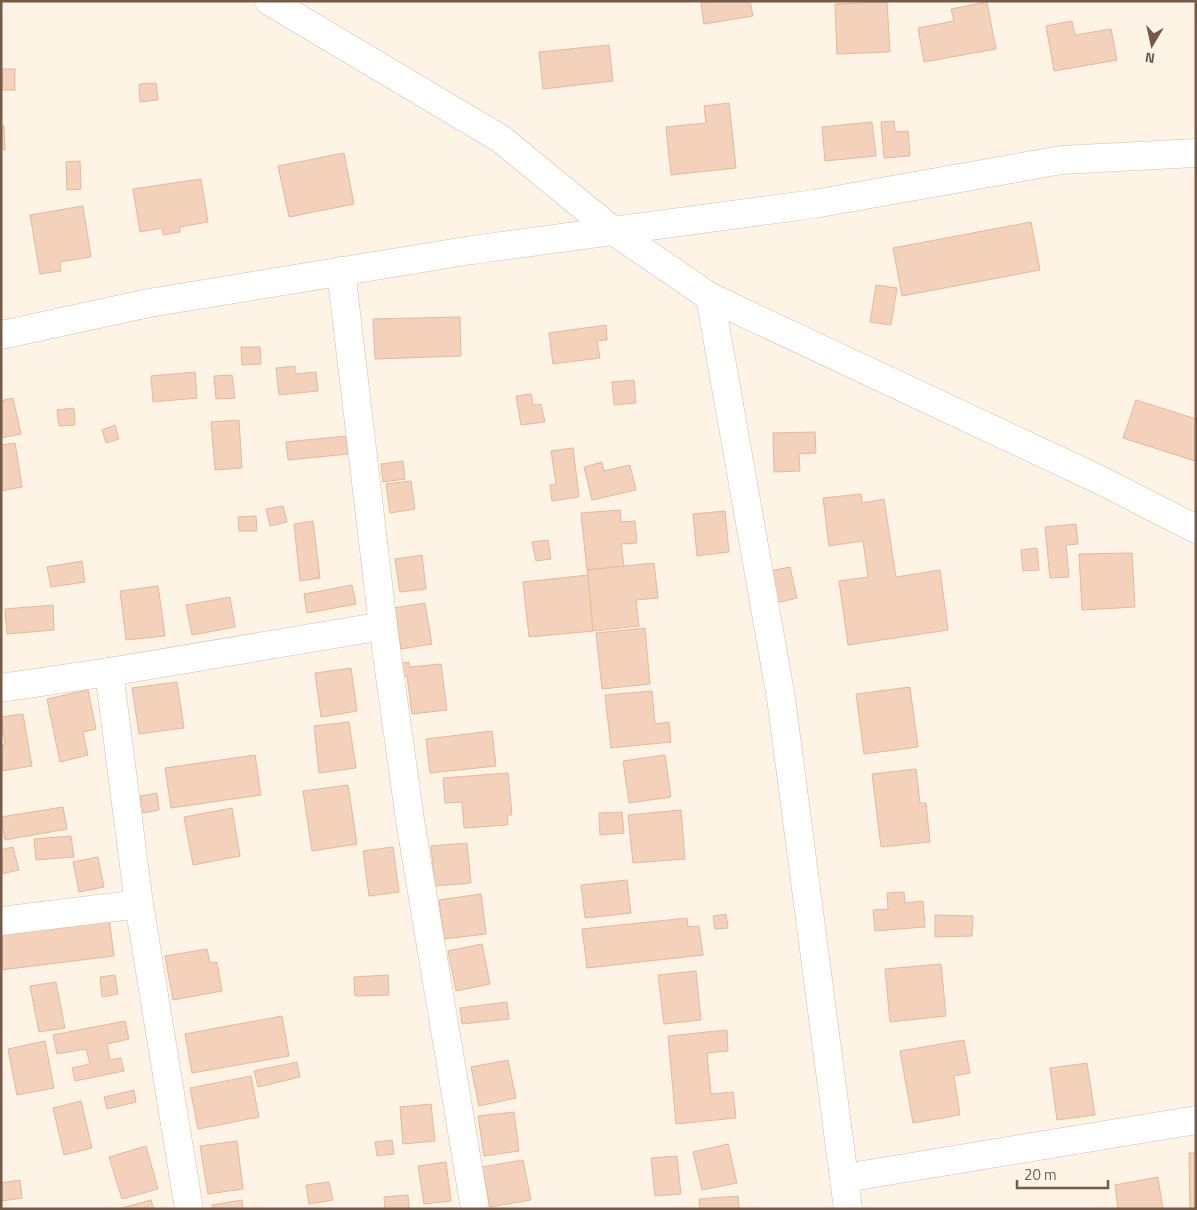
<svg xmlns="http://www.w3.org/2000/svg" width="1197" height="1210" font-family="'Titillium Web',sans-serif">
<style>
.building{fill:#f4d1bb;stroke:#e7b79a}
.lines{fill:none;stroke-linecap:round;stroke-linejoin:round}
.street-casing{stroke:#d1bdac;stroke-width:29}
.secondary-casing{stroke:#d5bdaa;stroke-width:29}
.street{stroke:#fff;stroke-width:28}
.secondary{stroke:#fff;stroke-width:28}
</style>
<rect width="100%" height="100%" fill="#fdf4e5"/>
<g class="building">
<path d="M715 1H750L753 16 704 24 701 3Z"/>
<path d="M887 2 890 52 837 54 835 4Z"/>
<path d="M987 2 996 49 924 62 918 28 954 21 951 9Z"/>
<path d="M1072 21 1075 35 1111 29 1117 60 1054 71 1046 26Z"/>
<path d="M609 45 613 81 543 89 539 52Z"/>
<rect x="1" y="69" width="14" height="21"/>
<path d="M156 83 158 100 140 102 139 84Z"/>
<path d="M729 103 736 168 671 175 666 127 706 123 704 106Z"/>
<path d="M894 121 895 132 908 131 910 156 884 158 881 122Z"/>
<path d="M872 122 876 156 825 161 822 127Z"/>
<path d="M1 126H4L5 150H1Z"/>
<path d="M344 153 354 204 289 217 278 166Z"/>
<path d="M80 161 81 189 67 190 66 162Z"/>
<path d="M201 179 208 222 180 227V232L163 235 162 228 140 232 133 189Z"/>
<path d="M83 206 91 257 60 262 61 271 40 274 30 215Z"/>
<path d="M1031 222 1040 270 902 296 893 248Z"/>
<path d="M876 285 897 288 891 325 870 322Z"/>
<path d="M460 317 461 356 375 359 373 319Z"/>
<path d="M606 325 607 340 597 341 600 358 553 364 549 333Z"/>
<path d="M241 347H260L261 364 242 365Z"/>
<path d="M295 366V374L316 372 318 391 279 395 276 368Z"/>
<path d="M195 372 197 398 153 402 151 376Z"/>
<path d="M232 375 235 398 216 399 214 376Z"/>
<path d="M634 380 636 403 614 405 612 382Z"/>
<path d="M531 394 533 405 541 404 545 422 521 425 516 396Z"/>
<path d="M13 398 21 434 1 438V401Z"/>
<path d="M1136 400 1196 419 1195 461 1123 438Z"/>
<path d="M74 408 75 425 59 426 57 410Z"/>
<path d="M239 420 242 468 215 470 211 422Z"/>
<path d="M115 425 119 439 106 443 102 430Z"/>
<path d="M815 432 816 453 799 454 800 471 774 472 773 433Z"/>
<path d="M346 436 348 454 288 460 286 442Z"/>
<path d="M15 443 22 487 1 491V445Z"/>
<path d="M573 448 579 497 552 501 550 485 556 484 551 451Z"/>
<path d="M403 461 405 479 383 482 381 464Z"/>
<path d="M602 462 604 471 630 465 636 490 592 500 584 467Z"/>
<path d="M411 481 415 509 390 513 386 484Z"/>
<path d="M861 494 862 503 884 499 896 577 940 570 948 630 848 645 839 581 868 577 863 541 829 546 823 498Z"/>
<path d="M283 506 287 522 270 526 266 509Z"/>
<path d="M620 510 621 522 635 521 637 543 621 544 624 566 587 570 581 513Z"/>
<path d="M725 511 729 552 697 556 693 514Z"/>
<path d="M256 516 257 531H239L238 517Z"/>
<path d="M313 521 320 578 300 581 294 524Z"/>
<path d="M1076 524 1078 544 1066 545 1069 577 1050 578 1045 527Z"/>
<path d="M548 540 551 559 536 561 532 542Z"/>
<path d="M1037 548 1039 570 1023 571 1021 550Z"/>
<path d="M1132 553 1135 607 1082 610 1079 554Z"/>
<path d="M422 555 426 589 400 592 395 559Z"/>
<path d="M82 561 85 582 51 587 47 567Z"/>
<path d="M654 563 658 598 636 600 639 626 593 631 587 570Z"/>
<path d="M790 567 797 598 776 603 770 571Z"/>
<path d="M588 575 593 631 529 637 523 582Z"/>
<path d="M352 585 356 604 307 613 304 594Z"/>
<path d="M158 586 165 636 126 640 120 591Z"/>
<path d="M230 597 235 627 192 635 186 605Z"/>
<path d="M425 603 432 644 401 649 394 608Z"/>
<path d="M53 605 54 630 7 634 5 609Z"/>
<path d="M645 628 650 684 602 689 596 633Z"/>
<path d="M409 662 410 667 441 664 447 710 412 714 407 676 399 677 398 664Z"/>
<path d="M351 668 357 711 321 717 315 673Z"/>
<path d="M177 682 184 728 139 734 132 688Z"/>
<path d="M910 687 918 747 864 754 856 694Z"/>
<path d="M88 690 96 729 83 732 88 755 60 762 47 699Z"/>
<path d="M652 691 655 724 669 722 671 742 611 748 605 695Z"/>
<path d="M23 714 32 766 1 771V745L5 744 1 717Z"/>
<path d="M349 722 356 768 319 773 314 726Z"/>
<path d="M492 731 496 766 430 773 426 739Z"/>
<path d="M255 755 261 795 171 808 165 768Z"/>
<path d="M665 755 671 797 629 803 623 761Z"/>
<path d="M916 769 920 803H926L930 842 881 847 872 774Z"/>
<path d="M508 773 512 815H507L508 825 464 828 462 802 445 803 443 778Z"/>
<path d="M348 785 357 844 312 851 303 791Z"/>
<path d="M157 793 159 810 143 813 140 796Z"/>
<path d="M63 807 67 829 5 840 1 817Z"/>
<path d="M232 808 240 856 193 865 184 817Z"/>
<path d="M681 810 685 859 633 863 628 815Z"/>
<path d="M622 812 624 833 600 835 599 813Z"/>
<path d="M71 836 74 857 36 860 34 839Z"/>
<path d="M467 843 471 883 435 886 431 846Z"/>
<path d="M13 847 19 870 1 874V850Z"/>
<path d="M393 847 399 892 369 896 363 851Z"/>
<path d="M98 857 104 887 79 892 73 862Z"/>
<path d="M627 880 631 913 585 918 581 885Z"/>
<path d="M904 892 905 903 923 901 925 927 875 931 873 910 888 909 887 893Z"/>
<path d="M481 894 486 934 444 939 439 900Z"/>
<path d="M726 914 728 928 715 929 713 916Z"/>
<path d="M935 915 973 916 972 936 935 937Z"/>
<path d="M109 918 114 956 1 970V932Z"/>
<path d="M687 918 688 927 699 926 703 955 587 968 582 929Z"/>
<path d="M482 944 490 984 456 991 448 951Z"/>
<path d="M207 949 210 963 217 962 222 991 173 1000 165 956Z"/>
<path d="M941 964 946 1016 890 1022 885 969Z"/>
<path d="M696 971 701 1020 664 1024 658 975Z"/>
<path d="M115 975 118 994 102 997 100 977Z"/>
<path d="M388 975 389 995 355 996 354 977Z"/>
<path d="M56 982 65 1028 39 1032 30 986Z"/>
<path d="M507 1002 509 1019 462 1024 460 1008Z"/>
<path d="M282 1016 289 1056 192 1073 185 1034Z"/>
<path d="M125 1021 129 1039 107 1044 110 1060 121 1058 124 1071 75 1081 72 1068 90 1064 86 1049 57 1054 53 1035Z"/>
<path d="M727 1030 728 1051 707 1053 711 1094 733 1092 736 1118 676 1124 668 1036Z"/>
<path d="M964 1040 970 1073 954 1076 960 1115 913 1123 900 1051Z"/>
<path d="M45 1041 54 1088 17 1095 8 1049Z"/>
<path d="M508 1060 516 1098 479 1106 471 1067Z"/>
<path d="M297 1062 300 1077 258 1087 254 1071Z"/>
<path d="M1087 1063 1095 1115 1057 1120 1050 1068Z"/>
<path d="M251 1076 259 1117 198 1129 190 1088Z"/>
<path d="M134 1090 136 1102 107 1109 104 1097Z"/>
<path d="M81 1101 92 1148 64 1155 53 1108Z"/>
<path d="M431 1104 435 1141 403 1144 400 1107Z"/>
<path d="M514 1112 519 1151 484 1156 478 1116Z"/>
<path d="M392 1140 394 1154 377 1156 375 1142Z"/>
<path d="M237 1141 243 1189 208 1194 200 1146Z"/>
<path d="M728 1144 737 1183 702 1190 693 1152Z"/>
<path d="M146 1146 158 1189 122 1199 109 1157Z"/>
<path d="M1189 1153H1196V1209H1190Z"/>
<path d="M677 1156 681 1194 655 1196 651 1158Z"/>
<path d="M523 1160 531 1200 490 1207 482 1167Z"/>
<path d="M446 1162 451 1201 424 1204 418 1166Z"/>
<path d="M1158 1177 1163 1209H1118L1115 1185Z"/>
<path d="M20 1180 22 1198 2 1201 1 1183Z"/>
<path d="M329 1182 333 1200 309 1204 306 1185Z"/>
<path d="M408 1195 409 1209H385L384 1197Z"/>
<path d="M738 1196 739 1209H700L699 1199Z"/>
<path d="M151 1200 154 1209H118Z"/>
<path d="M242 1200 243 1209H212V1205Z"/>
</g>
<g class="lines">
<defs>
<g id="street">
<path d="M341 271 383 626 410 820 475 1209"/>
<path d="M710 297 781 698 848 1209"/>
<path d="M1 335 149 303 472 250 814 204 1061 160 1196 153"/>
<path d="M109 672 139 904 189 1209"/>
<path d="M1 688 109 672 383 626"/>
<path d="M1 921 139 904"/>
<path d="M845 1178 1196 1120"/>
</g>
<path id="secondary" d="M269 1 501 139 612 230 710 297 1100 480 1196 529"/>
</defs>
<use href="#street" class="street-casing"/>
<use href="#secondary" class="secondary-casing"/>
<use href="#street" class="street"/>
<use href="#secondary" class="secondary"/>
</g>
<rect width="1197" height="1210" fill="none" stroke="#775948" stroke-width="5"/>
<g transform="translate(1152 45) rotate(189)" stroke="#fff7ec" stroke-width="4" paint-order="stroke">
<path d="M0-4L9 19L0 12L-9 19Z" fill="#775948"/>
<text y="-8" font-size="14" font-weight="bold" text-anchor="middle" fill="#775948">N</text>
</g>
<path d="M1017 1180v8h91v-8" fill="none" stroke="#775948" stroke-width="2.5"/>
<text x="1024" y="1180" font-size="15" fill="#775948" stroke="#fff7ec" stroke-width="4" paint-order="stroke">20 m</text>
</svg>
